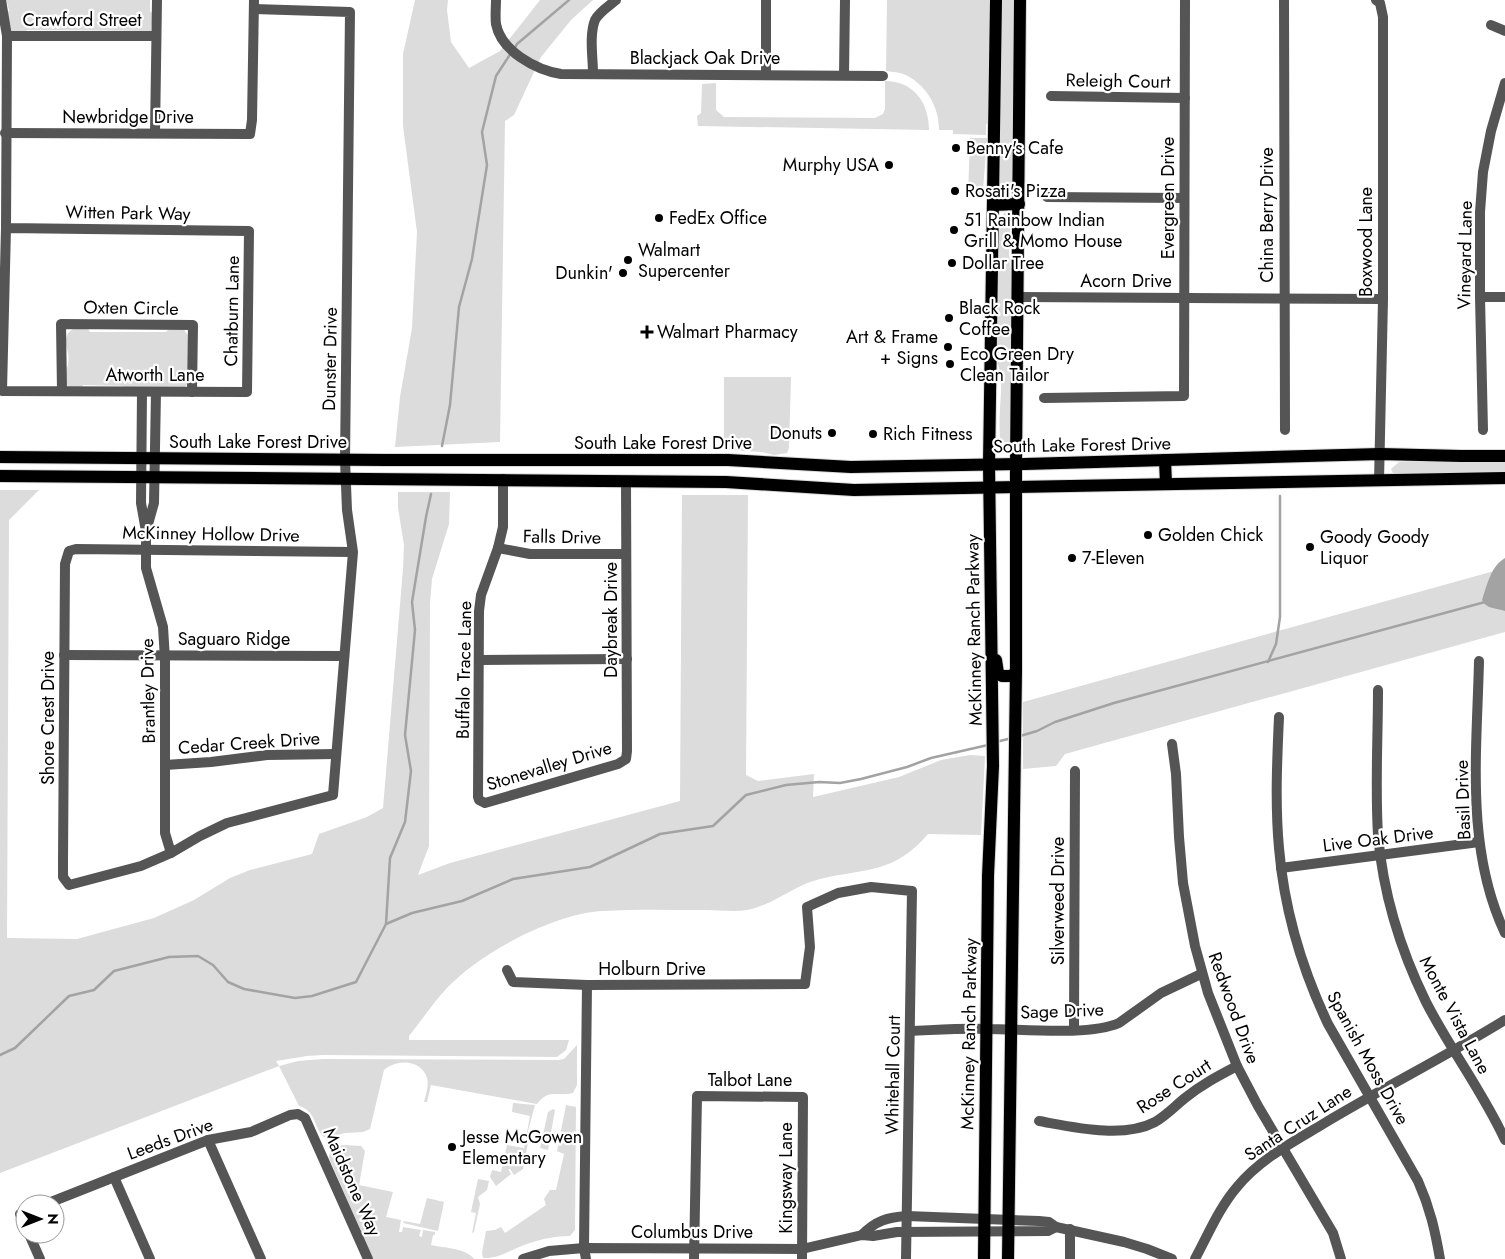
<svg xmlns="http://www.w3.org/2000/svg" width="1505" height="1259" font-family="Jost,sans-serif">
<style>
.green{fill:#dcdcdc}
.water{fill:#a3a3a3}
.lines{fill:none;stroke-linecap:round;stroke-linejoin:round}
.stream{stroke:#a3a3a3;stroke-width:2.5}
.major-casing{stroke:#dbdbdb;stroke-width:14}
.minor{stroke:#555;stroke-width:10}
.major{stroke:#000;stroke-width:12}
.poi-dot{fill:#000;stroke:#fff;stroke-width:2}
.labels{text-anchor:middle;dominant-baseline:central;stroke-width:4.5;stroke-linejoin:round;paint-order:stroke}
.street-label{font-size:18px;fill:#000;stroke:#fff}
.poi-label{font-size:18px;fill:#000;stroke:#fff;text-anchor:start}
</style>
<rect width="100%" height="100%" fill="#fff"/>
<g class="green">
<path d="M6 0H150V11L153 14 151 31 27 30 25 33H13L8 29 7 14 9 10Z"/>
<path d="M415 0H448L447 10 451 42 469 68 500 51 540 0H593L571 20 541 57 514 115 505 121 500 442 395 447 400 397 412 328 417 232 403 126V54Z"/>
<path d="M887 0H990L989 123 986 124V135L953 134V130H939C939 107 927 86 906 75 900 72 892 72 886 71Z"/>
<path d="M1001 0H1016L1013 183 1009 191H1003L1000 187V180Z"/>
<path d="M885 81C914 81 929 103 929 130L698 126 697 116 701 113 702 84 716 83V110L724 117 875 118 883 114 885 109Z"/>
<path d="M970 138H987L983 190 980 196 969 197 968 194Z"/>
<path d="M1005 212 1008 218 1010 229 1009 254 1014 303 1012 444 1008 454H1005C995 439 1002 400 1001 382 1001 371 996 360 995 348 993 329 995 222 1005 212Z"/>
<path d="M73 329H88L90 332H166L169 329 184 330 188 335V384L183 389 125 388 123 386 83 385 82 388H71L66 385V369L68 366C68 362 69 357 68 353 66 344 63 335 73 329Z"/>
<path d="M724 377H791L789 448 787 453 774 455 762 452 730 450 726 447 724 442Z"/>
<path d="M1505 460V473L1394 475 1391 469 1399 462Z"/>
<path d="M0 490H39L9 520 7 938 77 939 154 918 194 900 230 878 250 870 312 854 319 834 367 817 383 808 403 569 404 545 398 508V492H450L449 524 432 579 430 604 429 846 418 875 450 863 680 801 682 495H748L746 775 758 781 814 774 813 797 899 777 941 760 970 755 985 756 981 835 928 834C894 874 866 868 820 879 794 885 774 905 747 910 734 912 719 910 705 910 671 910 637 909 603 911 555 913 479 953 446 989 433 1003 421 1021 409 1036V1040H569L566 1050 557 1057 323 1055 307 1056 276 1061 279 1066 298 1061 323 1059 558 1060 564 1059 577 1045V1085L573 1093C557 1097 549 1088 537 1104L431 1085 427 1102H424C426 1094 429 1086 427 1078 421 1059 397 1059 384 1070L370 1129 363 1132 345 1133 325 1138C313 1128 317 1111 299 1106L279 1066 0 1173Z"/>
<path d="M1505 568V632L1065 754 1056 766 1023 769V702Z"/>
<path d="M513 1103 535 1105 528 1131 530 1132 523 1169 514 1175 510 1169H508L511 1174 496 1186 490 1177 492 1170 501 1172 507 1145 524 1148 530 1116 512 1112Z"/>
<path d="M566 1105 576 1107 575 1230 570 1236C555 1236 541 1239 527 1244 512 1249 499 1259 483 1258L482 1253 486 1231 495 1230 501 1227 505 1233 546 1205 544 1199 550 1190H556L564 1154 557 1151Z"/>
<path d="M553 1109 555 1110 548 1150 540 1148 548 1112Z"/>
<path d="M343 1145 361 1146 365 1151 359 1185 393 1192 386 1217 401 1220 399 1232H402L403 1227 421 1230 419 1236 422 1237 423 1230 435 1232V1235H433L431 1245C444 1248 466 1248 474 1259H373L329 1158C330 1149 334 1148 343 1145Z"/>
<path d="M478 1179 489 1181 487 1190 478 1197 480 1204 474 1232 472 1233 476 1213 471 1212Z"/>
<path d="M427 1198 444 1202 438 1231 403 1223 404 1221 420 1224Z"/>
</g>
<path class="water" d="M1505 558V611C1496 608 1486 609 1482 600 1487 585 1491 566 1505 558Z"/>
<g class="lines">
<g class="stream">
<path d="M514 49 517 44 569 0"/>
<path d="M442 446 450 405 459 307 472 259 487 165 482 132 496 76 511 53"/>
<path d="M1268 662 1276 644 1280 617V496"/>
<path d="M1020 736 1037 731 1055 722 1114 703 1485 602"/>
<path d="M996 742 1012 738"/>
<path d="M386 924 412 913 462 901 513 879 590 867 660 834 713 826 746 795 786 785 819 782 840 783 861 779 907 767 931 758 988 745"/>
<path d="M0 1055 15 1048 69 996 94 990 114 971 169 957 198 956 213 965 228 982 244 989 295 998 312 996 356 982 386 924 390 858 405 822 411 771 405 735 415 630 412 602 426 517 431 494"/>
</g>
<defs>
<g id="major">
<path d="M993 205 1019 204"/>
<path d="M0 457 386 460H728L851 467 1025 464 1380 454 1461 456H1505"/>
<path d="M1165 460 1166 484"/>
<path d="M0 476 726 482 854 490 1505 478"/>
<path d="M996 660 998 673 1002 676H1012L1016 671"/>
<path d="M984 1259 988 876 993 766 989 464 996 0"/>
<path d="M1008 1259 1016 671V464L1020 0"/>
</g>
</defs>
<use href="#major" class="major-casing"/>
<g class="minor">
<path d="M1 0 7 36 6 228 2 391 247 392 249 231 6 228"/>
<path d="M496 0C496 8 495 16 496 24 501 51 536 70 561 74L883 76"/>
<path d="M766 0V75"/>
<path d="M1284 0 1285 430"/>
<path d="M1376 0 1380 3 1383 17V299L1379 481"/>
<path d="M254 9 350 12 345 460 347 510 353 552 333 795 227 823 200 836 171 853 141 866 69 885 63 877V861L65 564 69 551 76 549 353 552"/>
<path d="M1491 25 1505 31"/>
<path d="M7 36H156"/>
<path d="M593 73C593 58 589 35 595 20 599 12 609 6 616 0"/>
<path d="M844 75 845 0"/>
<path d="M1051 96 1185 98"/>
<path d="M5 133 250 134 252 120 254 0"/>
<path d="M155 133 157 0"/>
<path d="M1047 197 1184 198"/>
<path d="M1019 297 1383 299"/>
<path d="M1480 297H1505"/>
<path d="M62 391 61 324 193 325 192 392"/>
<path d="M142 392 141 503 146 531V568L163 627 165 659V833L171 853"/>
<path d="M1044 398 1184 396 1185 0"/>
<path d="M1483 430 1480 297V212L1483 172 1491 131 1505 83"/>
<path d="M503 479V527L498 548 481 595 479 611 478 797 479 800 485 803 618 764 626 759 627 751 626 481"/>
<path d="M147 528 154 503 156 392"/>
<path d="M498 548 530 554H626"/>
<path d="M64 655 344 656"/>
<path d="M480 660 627 659"/>
<path d="M1479 661C1477 751 1465 849 1505 933"/>
<path d="M1378 690C1378 738 1375 787 1378 835 1383 893 1400 949 1426 1002 1450 1049 1483 1092 1505 1140"/>
<path d="M1279 717C1277 761 1275 804 1279 848 1284 908 1302 969 1328 1024L1418 1181C1430 1208 1435 1230 1440 1259"/>
<path d="M1172 744 1176 774 1179 837 1183 883 1195 946 1208 993 1237 1066 1258 1106 1333 1233 1341 1259"/>
<path d="M165 765 211 762 267 755 336 754"/>
<path d="M1281 868 1479 842"/>
<path d="M507 970 513 982 587 985 805 984 810 947 807 907 838 893 871 887 912 891 906 1259"/>
<path d="M1074 1030 1075 771"/>
<path d="M910 1031C936 1030 962 1028 988 1029 1022 1029 1089 1036 1119 1023L1161 993 1201 974"/>
<path d="M1039 1121C1073 1127 1123 1139 1155 1122 1167 1115 1175 1106 1185 1098 1201 1085 1218 1076 1237 1066"/>
<path d="M208 1140 261 1259"/>
<path d="M114 1177 150 1259"/>
<path d="M46 1204 208 1140 251 1132 290 1115 298 1114 305 1118 368 1259"/>
<path d="M25 1213 20 1214 25 1225"/>
<path d="M29 1234 40 1259"/>
<path d="M862 1235C875 1221 888 1217 907 1216L1039 1221 1049 1222 1056 1227 1124 1242 1147 1249 1172 1259"/>
<path d="M523 1259 549 1251 584 1248 802 1249 862 1235 873 1236 897 1232 1048 1231 1056 1227"/>
<path d="M586 1259 584 1248 587 985"/>
<path d="M694 1259 697 1096 803 1097 802 1259"/>
<path d="M1070 1259V1229"/>
<path d="M1195 1259C1208 1235 1219 1208 1237 1187 1260 1159 1293 1142 1323 1124 1383 1088 1445 1057 1505 1020"/>
</g>
<use href="#major" class="major"/>
</g>
<g class="poi-dot">
<circle cx="956" cy="148" r="5"/>
<circle cx="889" cy="165" r="5"/>
<circle cx="955" cy="191" r="5"/>
<circle cx="659" cy="218" r="5"/>
<circle cx="954" cy="230" r="5"/>
<circle cx="628" cy="260" r="5"/>
<circle cx="952" cy="263" r="5"/>
<circle cx="623" cy="273" r="5"/>
<circle cx="949" cy="318" r="5"/>
<path d="M644.5 324.5h5v5h5v5h-5v5h-5v-5h-5v-5h5z"/>
<circle cx="948" cy="347" r="5"/>
<circle cx="950" cy="364" r="5"/>
<circle cx="832" cy="433" r="5"/>
<circle cx="873" cy="434" r="5"/>
<circle cx="1148" cy="535" r="5"/>
<circle cx="1310" cy="547" r="5"/>
<circle cx="1072" cy="558" r="5"/>
<circle cx="452" cy="1147" r="5"/>
</g>
<g class="labels">
<g class="street-label">
<text x="82" y="20">Crawford Street</text>
<text x="705" y="58">Blackjack Oak Drive</text>
<text transform="translate(1118 81) rotate(1)">Releigh Court</text>
<text x="128" y="117">Newbridge Drive</text>
<text transform="translate(1168 198) rotate(-90)">Evergreen Drive</text>
<text transform="translate(128 213) rotate(1)">Witten Park Way</text>
<text transform="translate(1267 215) rotate(-90)">China Berry Drive</text>
<text transform="translate(1366 242) rotate(-90)">Boxwood Lane</text>
<text transform="translate(1465 255) rotate(-89)">Vineyard Lane</text>
<text x="1126" y="281">Acorn Drive</text>
<text transform="translate(131 308) rotate(1)">Oxten Circle</text>
<text transform="translate(232 311) rotate(-89)">Chatburn Lane</text>
<text transform="translate(330 359) rotate(-89)">Dunster Drive</text>
<text x="155" y="375">Atworth Lane</text>
<text x="258" y="442">South Lake Forest Drive</text>
<text x="663" y="443">South Lake Forest Drive</text>
<text transform="translate(1082 445) rotate(-1)">South Lake Forest Drive</text>
<text transform="translate(211 534) rotate(1)">McKinney Hollow Drive</text>
<text transform="translate(562 537) rotate(1)">Falls Drive</text>
<text transform="translate(611 620) rotate(-90)">Daybreak Drive</text>
<text transform="translate(974 630) rotate(-91)">McKinney Ranch Parkway</text>
<text x="234" y="639">Saguaro Ridge</text>
<text transform="translate(464 670) rotate(-89)">Buffalo Trace Lane</text>
<text transform="translate(148 691) rotate(-91)">Brantley Drive</text>
<text transform="translate(48 718) rotate(-90)">Shore Crest Drive</text>
<text transform="translate(249 743) rotate(-4)">Cedar Creek Drive</text>
<text transform="translate(549 766) rotate(-17)">Stonevalley Drive</text>
<text transform="translate(1463 800) rotate(-92)">Basil Drive</text>
<text transform="translate(1378 839) rotate(-7)">Live Oak Drive</text>
<text transform="translate(1058 901) rotate(-90)">Silverweed Drive</text>
<text x="652" y="969">Holburn Drive</text>
<text transform="translate(1234 1008) rotate(70)">Redwood Drive</text>
<text transform="translate(1062 1011) rotate(-2)">Sage Drive</text>
<text transform="translate(1455 1015) rotate(62)">Monte Vista Lane</text>
<text transform="translate(969 1034) rotate(-89)">McKinney Ranch Parkway</text>
<text transform="translate(1368 1058) rotate(61)">Spanish Moss Drive</text>
<text transform="translate(893 1075) rotate(-89)">Whitehall Court</text>
<text x="750" y="1080">Talbot Lane</text>
<text transform="translate(1174 1086) rotate(-33)">Rose Court</text>
<text transform="translate(1298 1123) rotate(-33)">Santa Cruz Lane</text>
<text transform="translate(170 1139) rotate(-20)">Leeds Drive</text>
<text transform="translate(786 1178) rotate(-90)">Kingsway Lane</text>
<text transform="translate(352 1182) rotate(66)">Maidstone Way</text>
<text x="692" y="1232">Columbus Drive</text>
</g>
<g class="poi-label">
<text x="966" y="148">Benny's Cafe</text>
<text x="879" y="165" text-anchor="end">Murphy USA</text>
<text x="965" y="191">Rosati's Pizza</text>
<text x="669" y="218">FedEx Office</text>
<text x="964" y="220">51 Rainbow Indian<tspan x="964" dy="21">Grill &amp; Momo House</tspan></text>
<text x="638" y="250">Walmart<tspan x="638" dy="21">Supercenter</tspan></text>
<text x="962" y="263">Dollar Tree</text>
<text x="613" y="273" text-anchor="end">Dunkin'</text>
<text x="959" y="308">Black Rock<tspan x="959" dy="21">Coffee</tspan></text>
<text x="657" y="332">Walmart Pharmacy</text>
<text x="938" y="337" text-anchor="end">Art &amp; Frame<tspan x="938" dy="21">+ Signs</tspan></text>
<text x="960" y="354">Eco Green Dry<tspan x="960" dy="21">Clean Tailor</tspan></text>
<text x="822" y="433" text-anchor="end">Donuts</text>
<text x="883" y="434">Rich Fitness</text>
<text x="1158" y="535">Golden Chick</text>
<text x="1320" y="537">Goody Goody<tspan x="1320" dy="21">Liquor</tspan></text>
<text x="1082" y="558">7-Eleven</text>
<text x="462" y="1137">Jesse McGowen<tspan x="462" dy="21">Elementary</tspan></text>
</g>
</g>
<g transform="translate(40 1219) rotate(90)"><circle r="24" fill="#ffffff" stroke="#999999"/>
<path d="M0-4L9 19L0 12L-9 19Z" fill="#000000"/>
<text y="-8" font-size="14" font-weight="bold" text-anchor="middle" fill="#000000">N</text>
</g>
</svg>
